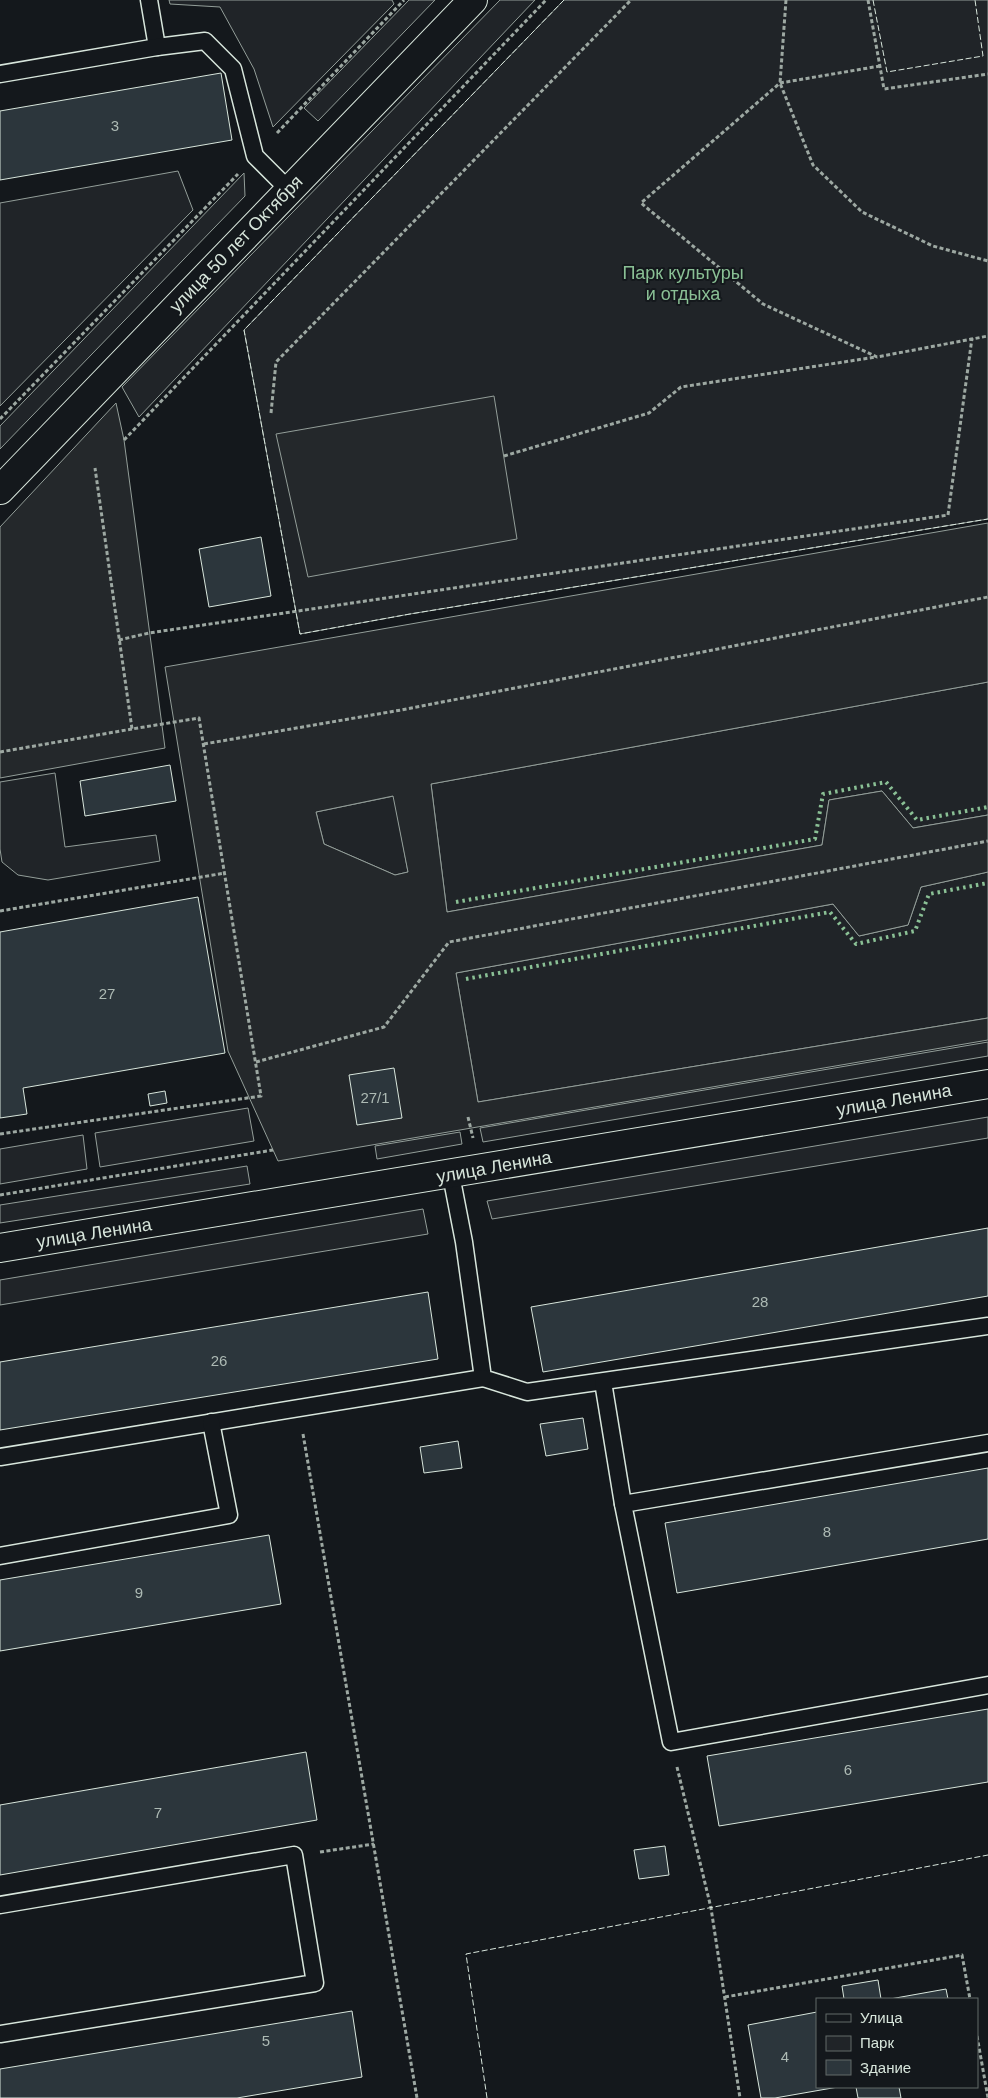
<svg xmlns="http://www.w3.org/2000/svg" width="988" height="2098" font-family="Helvetica,sans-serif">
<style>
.green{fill:#202428;stroke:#939e99}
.parking{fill:#24282b;stroke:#939e99;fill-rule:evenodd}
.building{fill:#2c363c;stroke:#d8e6dc}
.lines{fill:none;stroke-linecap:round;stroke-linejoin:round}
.lane-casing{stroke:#d8e6dc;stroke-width:19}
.secondary-casing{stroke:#d8e6dc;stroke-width:30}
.path{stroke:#9da8a2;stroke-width:3;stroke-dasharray:4 2.5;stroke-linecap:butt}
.lane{stroke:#14181c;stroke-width:16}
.secondary{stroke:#14181c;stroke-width:28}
.hedge{stroke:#8ac095;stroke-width:4;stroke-dasharray:2.5 4;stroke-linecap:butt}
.fence{stroke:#d8e6dc;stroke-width:1;stroke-dasharray:6 2.5;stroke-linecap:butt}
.labels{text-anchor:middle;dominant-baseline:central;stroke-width:4;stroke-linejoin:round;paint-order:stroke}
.number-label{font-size:15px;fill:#adbab4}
.street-label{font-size:18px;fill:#d8e6dc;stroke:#14181c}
.park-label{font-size:18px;fill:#8ac095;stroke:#14181c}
</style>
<rect width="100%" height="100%" fill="#14181c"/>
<g class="green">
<path d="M169 0H392L394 4 273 127 254 69 220 7 170 4Z"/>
<path d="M409 0H435L318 121 304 108Z"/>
<path d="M500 0H535L139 417 122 387Z"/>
<path d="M564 0H988V519L410 614 300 634 244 330Z"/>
<path d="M178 171 193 210 0 406V203Z"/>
<path d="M244 173 245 196 0 449V426Z"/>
<path d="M988 682V815L913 828 882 791 829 800 822 845 447 912 431 784Z"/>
<path d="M55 773 65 847 156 835 160 861 48 880 18 875 2 862 0 849V782Z"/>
<path d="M394 796 408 872 395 875 324 844 316 812Z"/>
<path d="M988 872V1018L478 1102 456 973 833 904 859 936 908 925 921 887Z"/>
<path d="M988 1042V1056L483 1142 480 1128Z"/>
<path d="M248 1108 254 1141 100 1167 95 1133Z"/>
<path d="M988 1117V1138L492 1219 487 1201Z"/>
<path d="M460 1132 462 1144 377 1159 375 1146Z"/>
<path d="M83 1135 87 1169 0 1184V1149Z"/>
<path d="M247 1166 250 1184 0 1223V1205Z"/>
<path d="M423 1209 428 1234 0 1305V1280Z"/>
</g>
<g class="parking">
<path d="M494 396 517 539 308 577 276 434Z"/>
<path d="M116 403 124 440 165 748 0 778V527Z"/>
<path d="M988 523V682L431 784 447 912 822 845 829 800 882 791 913 828 988 815V872L921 887 908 925 859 936 833 904 456 973 478 1102 988 1018V1040L278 1161 228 1051 165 667ZM393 796 408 872 395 875 324 844 316 812Z"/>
</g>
<g class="building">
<path d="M221 73 232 140 0 180V111Z"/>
<path d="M261 537 271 596 209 607 199 549Z"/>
<path d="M170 765 176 801 85 816 80 781Z"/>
<path d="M198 897 225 1053 23 1088 27 1114 0 1118V932Z"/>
<path d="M394 1068 402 1118 357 1125 349 1075Z"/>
<path d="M165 1091 167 1103 150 1106 148 1094Z"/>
<path d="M988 1228V1296L543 1372 531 1307Z"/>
<path d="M428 1292 438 1359 0 1430V1362Z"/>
<path d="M583 1418 588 1449 546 1456 540 1424Z"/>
<path d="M458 1441 462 1468 424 1473 420 1447Z"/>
<path d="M988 1468V1539L677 1593 665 1523Z"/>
<path d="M269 1535 281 1604 0 1651V1580Z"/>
<path d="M988 1709V1782L719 1826 707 1756Z"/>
<path d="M306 1752 317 1820 0 1875V1805Z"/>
<path d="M665 1846 669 1875 639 1879 634 1850Z"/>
<path d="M878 1980 881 1999H844L842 1986Z"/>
<path d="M946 1989 948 1999H890Z"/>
<path d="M352 2011 362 2077 237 2098H0V2069Z"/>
<path d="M817 2012V2087H838L775 2098H761L748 2025Z"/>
<path d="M856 2087H899L901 2098H858Z"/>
</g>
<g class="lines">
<defs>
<g id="lane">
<path d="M149 0 157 47"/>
<path d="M0 74 157 47 205 41 233 69 255 156 288 189"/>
<path d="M451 1175 464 1242 483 1378 527 1392 988 1326"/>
<path d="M603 1382 623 1504"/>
<path d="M988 1443 623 1504 671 1742 988 1685"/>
<path d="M0 1457 483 1378"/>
<path d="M0 1556 229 1515 211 1422"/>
<path d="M0 1905 294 1855 315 1983 0 2034"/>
</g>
<g id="secondary">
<path d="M0 490 473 0"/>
<path d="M0 1248 988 1084"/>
</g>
</defs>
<use href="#lane" class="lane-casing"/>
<use href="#secondary" class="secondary-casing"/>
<g class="path">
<path d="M786 0 780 83 813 165 862 212 933 246 988 261"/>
<path d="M868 0 884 89 988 74"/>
<path d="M880 66 780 83 641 203 763 304 877 357 988 336"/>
<path d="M277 133 404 0"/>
<path d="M271 413 276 362 631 0"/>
<path d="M0 419 238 174"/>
<path d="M124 440 546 0"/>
<path d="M504 456 649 413 681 387 876 357"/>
<path d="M119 640 149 633 948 515 972 338"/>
<path d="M204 744 401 710 988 597"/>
<path d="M0 752 132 729"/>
<path d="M0 911 225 873"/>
<path d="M256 1062 384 1027 449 942 988 841"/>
<path d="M468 1117 473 1138"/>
<path d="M0 1134 261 1096 199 718 132 729 95 468"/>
<path d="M0 1195 273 1150"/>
<path d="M303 1434 417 2098"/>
<path d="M677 1767 711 1908 740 2098"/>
<path d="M320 1852 374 1844"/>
<path d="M725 1997 962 1955 970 1999"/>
<path d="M977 2036 988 2098"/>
</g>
<use href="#lane" class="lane"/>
<use href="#secondary" class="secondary"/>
<g class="hedge">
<path d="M456 902 815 839 823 794 886 782 917 820 988 807"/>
<path d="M466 979 830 912 856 944 915 931 929 894 988 883"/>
</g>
<g class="fence">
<path d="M564 0 244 330 300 634 410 614 988 519"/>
<path d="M873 0 887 72 983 56 975 0"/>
<path d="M487 2098 466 1954 988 1855"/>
</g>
</g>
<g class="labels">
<g class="number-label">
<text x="115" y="125">3</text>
<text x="107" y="993">27</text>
<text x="375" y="1097">27/1</text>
<text x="760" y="1301">28</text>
<text x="219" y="1360">26</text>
<text x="827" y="1531">8</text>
<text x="139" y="1592">9</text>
<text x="848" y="1769">6</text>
<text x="158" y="1812">7</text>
<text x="266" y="2040">5</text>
<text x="785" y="2056">4</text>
</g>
<g class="street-label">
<text transform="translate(236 244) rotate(-46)">улица 50 лет Октября</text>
<text transform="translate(894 1100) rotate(-10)">улица Ленина</text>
<text transform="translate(494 1167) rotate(-10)">улица Ленина</text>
<text transform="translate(94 1233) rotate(-9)">улица Ленина</text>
</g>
<g class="park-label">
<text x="683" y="273">Парк культуры<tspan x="683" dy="21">и отдыха</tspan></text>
</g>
</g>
<rect x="816" y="1998" width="162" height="90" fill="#14181c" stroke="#626a69"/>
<rect x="826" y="2014" width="25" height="8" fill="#14181c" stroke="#626a69"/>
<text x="860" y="2023" font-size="15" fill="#d8e6dc">Улица</text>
<rect x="826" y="2036" width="25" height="15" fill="#202428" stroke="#626a69"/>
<text x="860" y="2048" font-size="15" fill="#d8e6dc">Парк</text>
<rect x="826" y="2060" width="25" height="15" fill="#2c363c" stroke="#626a69"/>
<text x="860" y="2073" font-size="15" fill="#d8e6dc">Здание</text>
</svg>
